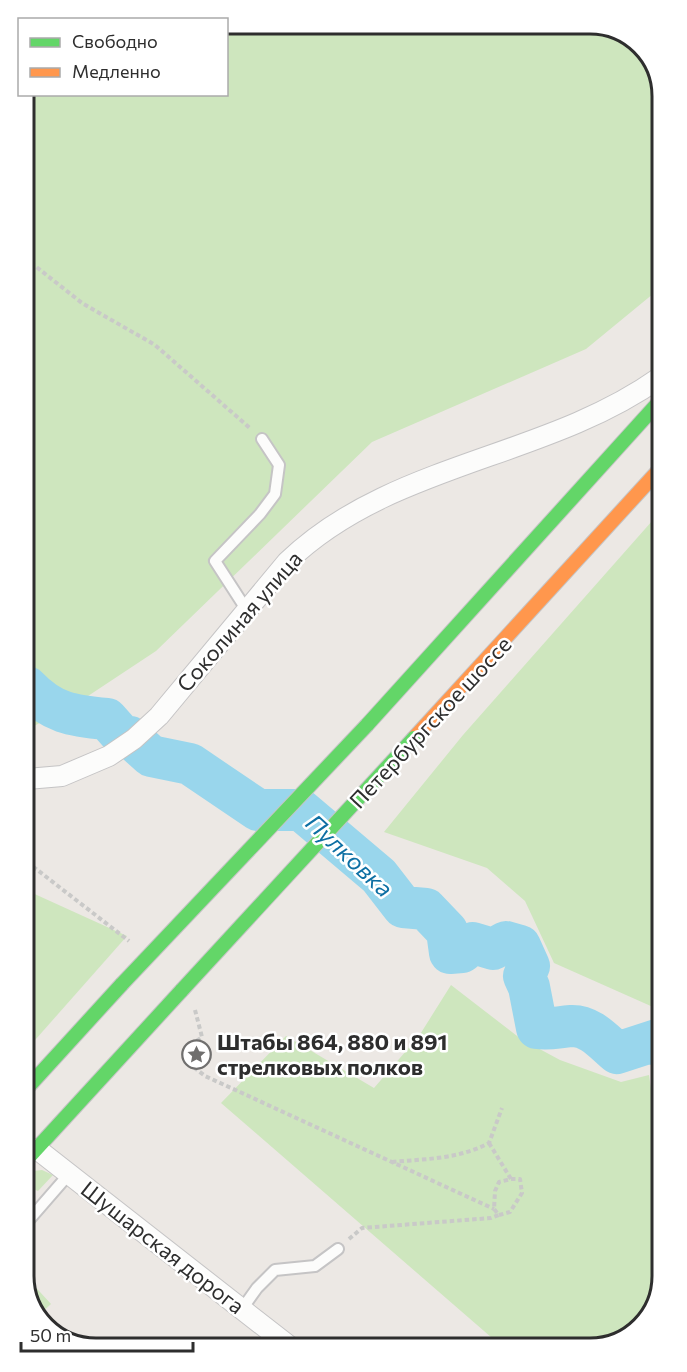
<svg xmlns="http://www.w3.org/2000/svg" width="687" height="1372" font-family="Commissioner,sans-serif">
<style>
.green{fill:#cee6be}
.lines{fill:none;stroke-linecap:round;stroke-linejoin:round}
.river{stroke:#99d6ec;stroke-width:42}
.lane-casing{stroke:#c5c4c5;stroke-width:14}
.street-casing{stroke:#c5c4c5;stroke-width:22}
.fast-casing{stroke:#c5c4c5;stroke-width:16}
.slow-casing{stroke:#c5c4c5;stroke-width:16}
.path{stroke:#c9c9c8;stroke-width:4;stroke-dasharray:4.5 3;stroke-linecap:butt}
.lane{stroke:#fcfcfb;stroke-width:10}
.street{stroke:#fcfcfb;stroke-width:20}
.fast{stroke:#63d668;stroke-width:14}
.slow{stroke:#ff974d;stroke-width:14}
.fast-bridge-casing{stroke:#c5c4c5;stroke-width:16;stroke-linecap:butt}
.fast-bridge{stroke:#63d668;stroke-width:14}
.labels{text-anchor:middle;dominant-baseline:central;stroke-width:5;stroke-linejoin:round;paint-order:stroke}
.street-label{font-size:22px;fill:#2e2e2e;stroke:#fff}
.poi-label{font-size:22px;font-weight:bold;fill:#2e2e2e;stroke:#fff;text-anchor:start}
.water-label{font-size:24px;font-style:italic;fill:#0d6fa3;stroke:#fff}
.rim{fill:none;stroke:#2e2e2e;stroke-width:3}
</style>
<rect width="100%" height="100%" fill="#ece8e4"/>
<g class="green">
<path d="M227 24H596L634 39 658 69 659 289 586 349 372 442 156 651 88 696 27 730 24 95 226 94Z"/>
<path d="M660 512 662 1011 554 963 525 901 487 868 384 832 463 735Z"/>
<path d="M28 891 127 936 28 1048Z"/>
<path d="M451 985 521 1039 560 1060 621 1082 649 1075 656 1124 662 1129 663 1276 651 1316 618 1343 499 1344 221 1103 286 1036 374 1088 419 1036Z"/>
<path d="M42 1170 53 1175 38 1191 31 1188 29 1191V1175L33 1171Z"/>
<path d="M29 1280 51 1304 39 1315 29 1303Z"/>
</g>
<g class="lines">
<path class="river" d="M27 687C52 713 72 716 107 719L123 737H130L151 756 190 764 258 810H301L379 876 403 907 426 909 447 931 450 953 462 952 473 943 493 949 506 942 520 946 529 966 524 976 529 987 537 1028C550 1030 558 1027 571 1026 590 1025 604 1042 617 1053L657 1040 662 1047"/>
<defs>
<g id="lane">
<path d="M246 609 215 561 260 514 275 494 279 465 262 439"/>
<path d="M29 1220 69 1174"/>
<path d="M242 1309 257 1288 275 1270 315 1266 338 1249"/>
</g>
<g id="street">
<path d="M27 779 62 776 109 756 134 739 159 716 287 562C389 463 545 459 659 378"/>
<path d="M37 1149 289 1346"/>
</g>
<g id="fast">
<path d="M367 725 659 402"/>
<path d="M28 1087 122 984"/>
<path d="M29 1157 182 990"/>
</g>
<path id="slow" d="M414 738 659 470"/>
</defs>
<use href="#lane" class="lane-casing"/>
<use href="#street" class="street-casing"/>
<use href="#fast" class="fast-casing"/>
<use href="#slow" class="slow-casing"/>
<g class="path">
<path d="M25 258 82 303 155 345 251 429"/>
<path d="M27 862 129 941"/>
<path d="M195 1010 202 1037 186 1049 196 1069 205 1076 494 1209"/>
<path d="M489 1143 511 1179"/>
<path d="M392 1162C425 1159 459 1159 489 1143L502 1108"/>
<path d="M511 1179H520L522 1193 510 1212 499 1215 494 1209 495 1191 499 1182Z"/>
<path d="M349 1239 362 1228 491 1218 499 1215"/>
</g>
<use href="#lane" class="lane"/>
<use href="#street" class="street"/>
<use href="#fast" class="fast"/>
<use href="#slow" class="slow"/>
<defs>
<g id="fast-bridge">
<path d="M122 984 367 725"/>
<path d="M182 990 414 738"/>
</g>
</defs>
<use href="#fast-bridge" class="fast-bridge-casing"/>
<use href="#fast-bridge" class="fast-bridge"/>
</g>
<defs>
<symbol id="sight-ring" viewBox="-11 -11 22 22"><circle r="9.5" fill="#fff" stroke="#706f6e" stroke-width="1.5"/><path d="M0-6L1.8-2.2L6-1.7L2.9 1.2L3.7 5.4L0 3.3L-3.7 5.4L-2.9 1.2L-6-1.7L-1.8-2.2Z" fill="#706f6e"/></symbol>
</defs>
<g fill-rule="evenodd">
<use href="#sight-ring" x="180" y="1038" width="33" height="33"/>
</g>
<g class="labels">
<g class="street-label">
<text transform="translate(239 621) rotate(-49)">Соколиная улица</text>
<text transform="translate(430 722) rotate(-47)">Петербургское шоссе</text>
<text transform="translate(163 1247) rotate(38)">Шушарская дорога</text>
</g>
<g class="poi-label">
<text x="217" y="1041">Штабы 864, 880 и 891<tspan x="217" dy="25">стрелковых полков</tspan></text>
</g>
<g class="water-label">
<text transform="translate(350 855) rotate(43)">Пулковка</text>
</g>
</g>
<path d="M0 0H687V1372H0ZM96 34H590A62 62 0 0 1 652 96V1276A62 62 0 0 1 590 1338H96A62 62 0 0 1 34 1276V96A62 62 0 0 1 96 34Z" fill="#fff" fill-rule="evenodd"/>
<path class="rim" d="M96 34H590A62 62 0 0 1 652 96V1276A62 62 0 0 1 590 1338H96A62 62 0 0 1 34 1276V96A62 62 0 0 1 96 34Z"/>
<rect x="18" y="18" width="210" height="78" fill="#ffffff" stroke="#ababab" stroke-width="1.5"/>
<rect x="30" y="38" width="30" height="9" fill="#63d668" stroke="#ababab" stroke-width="1.5"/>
<text x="72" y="48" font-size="18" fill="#2e2e2e">Свободно</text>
<rect x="30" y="68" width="30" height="9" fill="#ff974d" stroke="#ababab" stroke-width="1.5"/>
<text x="72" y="78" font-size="18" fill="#2e2e2e">Медленно</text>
<path d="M21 1342v9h172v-9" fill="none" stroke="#2e2e2e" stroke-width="3"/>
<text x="30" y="1342" font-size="18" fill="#2e2e2e" stroke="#ffffff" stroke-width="4.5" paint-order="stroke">50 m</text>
</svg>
